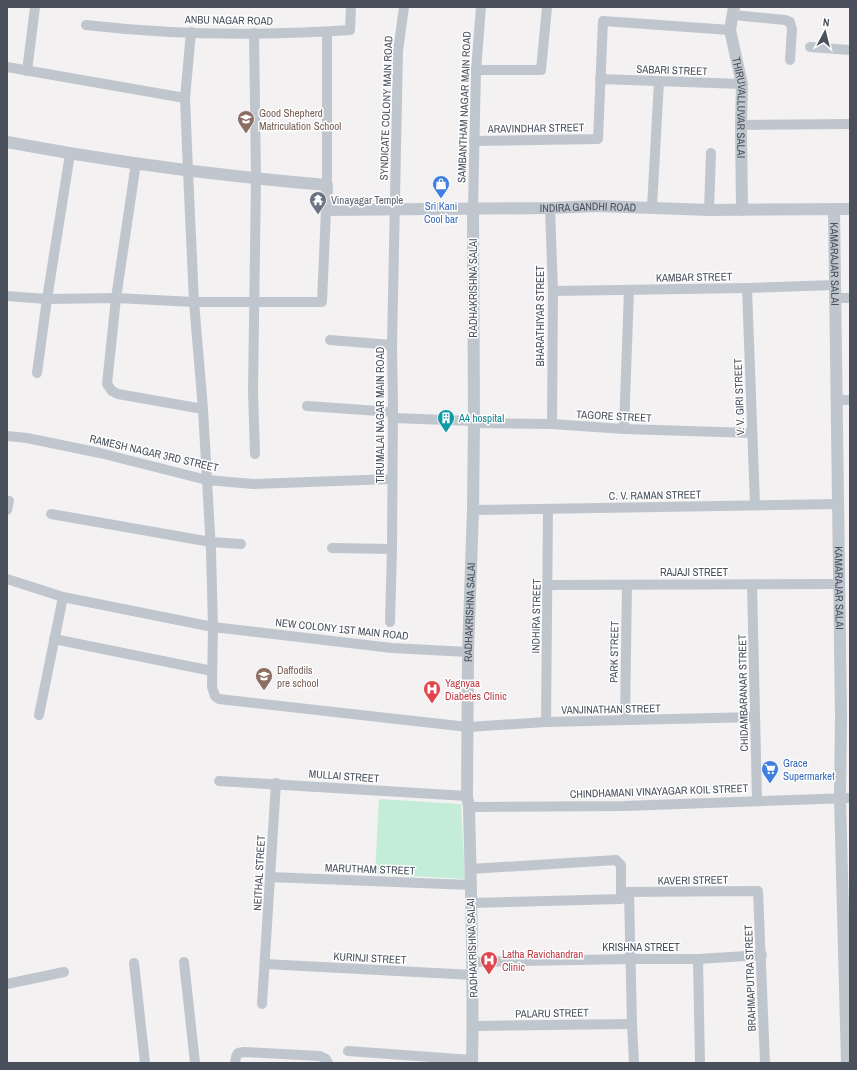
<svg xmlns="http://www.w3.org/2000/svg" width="857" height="1070" font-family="'Archivo Narrow',sans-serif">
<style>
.green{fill:#c3edd9}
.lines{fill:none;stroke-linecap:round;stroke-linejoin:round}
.minor{stroke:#c0c6ce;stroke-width:10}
.tertiary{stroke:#c0c6ce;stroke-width:12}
.labels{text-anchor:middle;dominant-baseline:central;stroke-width:3;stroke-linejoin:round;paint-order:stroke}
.street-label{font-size:11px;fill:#4a515d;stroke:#fff}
.education-label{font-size:11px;fill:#785e54;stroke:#fff;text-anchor:start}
.worship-label{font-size:11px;fill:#5b616d;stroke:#fff;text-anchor:start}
.shop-label{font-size:11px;fill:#366cbe;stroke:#fff}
.culture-label{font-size:11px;fill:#0d838f;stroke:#fff;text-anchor:start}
.health-label{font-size:11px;fill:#be3a42;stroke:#fff;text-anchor:start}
</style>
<rect width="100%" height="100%" fill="#f3f1f1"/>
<path class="green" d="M379 799 461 804 465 879 375 874Z"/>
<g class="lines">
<g class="minor">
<path d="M733 15 785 20 790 22 792 29 790 60"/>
<path d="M86 25C173 35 262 36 350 30L351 7"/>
<path d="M191 32 185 98 188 171 194 302 203 409 211 551 213 627 212 687 215 696 219 699 468 727 546 722 755 717"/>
<path d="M254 33 256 179 253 392 255 454"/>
<path d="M810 47 850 50"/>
<path d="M7 67 185 98"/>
<path d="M476 70H541L547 7"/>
<path d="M27 71 35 7"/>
<path d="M600 79 742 84"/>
<path d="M741 125 850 124"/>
<path d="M474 141 598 139 603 21 730 30"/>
<path d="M136 163 116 298 107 384 112 391 118 394 203 409"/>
<path d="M327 185V32"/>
<path d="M652 207 659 81"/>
<path d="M473 208 476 70 481 7"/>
<path d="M550 208 553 291 552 424"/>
<path d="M709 210 711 153"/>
<path d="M747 288 755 505"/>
<path d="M553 291 747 288 835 285"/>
<path d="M7 296 47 299 116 298 194 302H322L326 210"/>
<path d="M835 298H850"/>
<path d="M330 340 392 345"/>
<path d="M37 373 47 299 70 154"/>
<path d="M836 400H850"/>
<path d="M307 406 393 412"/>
<path d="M393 418 474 421"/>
<path d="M474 423 552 424 624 429 752 433"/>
<path d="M624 429 629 290"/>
<path d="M7 436 27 438 100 453 207 480 253 484 392 479"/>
<path d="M7 510 9 501"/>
<path d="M473 510 838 504"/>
<path d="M51 514 211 542 241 544"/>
<path d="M332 548 392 549"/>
<path d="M7 579 63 597 213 627 392 648 468 652"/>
<path d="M752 584 757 800"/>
<path d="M548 585 839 584"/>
<path d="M390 622 392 549 393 405 392 345 398 51 404 7"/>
<path d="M54 639 212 671"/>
<path d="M39 715 63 597"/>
<path d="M625 720 627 585"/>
<path d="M546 722 548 509"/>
<path d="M219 781 467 796"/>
<path d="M469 807 624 806 850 798"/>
<path d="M470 869 616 860 621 865V899"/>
<path d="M270 877 470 885"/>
<path d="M629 893 632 1024 634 1063"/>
<path d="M471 903 621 899 625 892 758 891 765 1063"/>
<path d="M698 959 700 1063"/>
<path d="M184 962 195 1063"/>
<path d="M473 962 630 959H698L762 955"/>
<path d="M134 963 145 1063"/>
<path d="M265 964 473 975"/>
<path d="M7 984 64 972"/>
<path d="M262 1004 276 783"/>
<path d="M473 1026 632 1024"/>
<path d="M348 1051 472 1060"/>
<path d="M235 1063 236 1057 238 1053 244 1052 320 1056 326 1059 328 1063"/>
</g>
<g class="tertiary">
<path id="s1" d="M734 7 730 30 742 84 741 125 742 210"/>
<path id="s2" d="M7 142C113 162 219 176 327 185L326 210 550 208 598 206 709 210 850 209"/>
<path id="s3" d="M834 209 841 717 840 798 847 1063"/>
<path id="s4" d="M472 1063C474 978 471 893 469 807L467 796 468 652 473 510 474 421 473 208"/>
</g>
</g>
<defs>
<symbol id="school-pin" viewBox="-11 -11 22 30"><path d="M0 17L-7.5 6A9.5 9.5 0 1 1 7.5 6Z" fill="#8d6e63" stroke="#fff"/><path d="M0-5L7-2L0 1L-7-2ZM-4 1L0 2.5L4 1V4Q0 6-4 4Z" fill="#fff"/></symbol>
<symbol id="shop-pin" viewBox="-11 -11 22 30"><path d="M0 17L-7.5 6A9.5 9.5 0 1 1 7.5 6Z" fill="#3f7fe0" stroke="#fff"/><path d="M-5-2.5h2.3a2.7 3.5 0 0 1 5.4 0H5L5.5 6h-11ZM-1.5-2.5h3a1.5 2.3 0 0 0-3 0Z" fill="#fff"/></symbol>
<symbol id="temple-pin" viewBox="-11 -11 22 30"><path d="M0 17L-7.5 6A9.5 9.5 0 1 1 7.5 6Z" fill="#6b7280" stroke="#fff"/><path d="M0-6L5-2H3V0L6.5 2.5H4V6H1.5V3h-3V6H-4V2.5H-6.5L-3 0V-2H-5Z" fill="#fff"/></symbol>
<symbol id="building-pin" viewBox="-11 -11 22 30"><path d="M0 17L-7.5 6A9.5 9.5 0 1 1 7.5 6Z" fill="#0f9aa8" stroke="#fff"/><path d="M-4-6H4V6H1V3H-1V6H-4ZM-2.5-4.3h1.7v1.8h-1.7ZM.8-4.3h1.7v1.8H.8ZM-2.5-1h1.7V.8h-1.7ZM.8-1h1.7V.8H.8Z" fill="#fff"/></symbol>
<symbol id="hospital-pin" viewBox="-11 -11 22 30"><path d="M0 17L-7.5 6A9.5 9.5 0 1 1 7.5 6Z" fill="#e0444e" stroke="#fff"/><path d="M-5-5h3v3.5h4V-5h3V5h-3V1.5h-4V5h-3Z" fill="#fff"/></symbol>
<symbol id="supermarket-pin" viewBox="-11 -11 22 30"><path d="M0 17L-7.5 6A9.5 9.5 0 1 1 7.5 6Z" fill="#3f7fe0" stroke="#fff"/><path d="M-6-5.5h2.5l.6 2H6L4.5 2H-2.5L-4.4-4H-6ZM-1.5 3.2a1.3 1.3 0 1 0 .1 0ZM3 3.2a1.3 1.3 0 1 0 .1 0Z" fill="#fff"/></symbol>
</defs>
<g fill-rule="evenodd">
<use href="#school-pin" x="236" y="109" width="20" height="27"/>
<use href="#shop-pin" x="431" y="174" width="20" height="27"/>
<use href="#temple-pin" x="308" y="190" width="20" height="27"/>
<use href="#building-pin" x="436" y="408" width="20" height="27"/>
<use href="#school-pin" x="254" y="666" width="20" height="27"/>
<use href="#hospital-pin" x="422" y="679" width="20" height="27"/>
<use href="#supermarket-pin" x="760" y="759" width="20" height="27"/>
<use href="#hospital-pin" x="479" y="950" width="20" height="27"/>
</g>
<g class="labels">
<g class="street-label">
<text transform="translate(229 20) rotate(1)">ANBU NAGAR ROAD</text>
<text transform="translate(672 70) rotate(2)">SABARI STREET</text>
<text transform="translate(464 107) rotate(-88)">SAMBANTHAM NAGAR MAIN ROAD</text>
<text transform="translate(386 108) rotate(-88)">SYNDICATE COLONY MAIN ROAD</text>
<text stroke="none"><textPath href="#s1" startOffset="102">THIRUVALLUVAR SALAI</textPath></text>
<text transform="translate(536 128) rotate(-1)">ARAVINDHAR STREET</text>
<text stroke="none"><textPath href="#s2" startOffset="610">INDIRA GANDHI ROAD</textPath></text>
<text stroke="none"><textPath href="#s3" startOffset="55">KAMARAJAR SALAI</textPath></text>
<text transform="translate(694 277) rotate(-1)">KAMBAR STREET</text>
<text transform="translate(473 288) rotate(-90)">RADHAKRISHNA SALAI</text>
<text transform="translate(540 316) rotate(-90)">BHARATHIYAR STREET</text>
<text transform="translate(739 397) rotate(-92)">V. V. GIRI STREET</text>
<text transform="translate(380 415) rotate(-90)">TIRUMALAI NAGAR MAIN ROAD</text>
<text transform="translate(614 416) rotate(3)">TAGORE STREET</text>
<text transform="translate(154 453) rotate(13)">RAMESH NAGAR 3RD STREET</text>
<text transform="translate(655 495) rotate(-1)">C. V. RAMAN STREET</text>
<text x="694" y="572">RAJAJI STREET</text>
<text stroke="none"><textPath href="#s3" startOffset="379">KAMARAJAR SALAI</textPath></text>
<text stroke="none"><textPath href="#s4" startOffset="451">RADHAKRISHNA SALAI</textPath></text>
<text transform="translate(536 616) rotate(-89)">INDHIRA STREET</text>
<text transform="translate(342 629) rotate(6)">NEW COLONY 1ST MAIN ROAD</text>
<text transform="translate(614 652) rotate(-89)">PARK STREET</text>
<text transform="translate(743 693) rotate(-91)">CHIDAMBARANAR STREET</text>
<text transform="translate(611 709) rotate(-1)">VANJINATHAN STREET</text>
<text transform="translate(344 776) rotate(4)">MULLAI STREET</text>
<text transform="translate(659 791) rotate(-2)">CHINDHAMANI VINAYAGAR KOIL STREET</text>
<text transform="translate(370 869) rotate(2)">MARUTHAM STREET</text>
<text transform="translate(259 873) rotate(-87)">NEITHAL STREET</text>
<text transform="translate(693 880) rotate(-1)">KAVERI STREET</text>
<text x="641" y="947">KRISHNA STREET</text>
<text transform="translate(472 948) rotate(-92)">RADHAKRISHNA SALAI</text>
<text transform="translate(370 958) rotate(3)">KURINJI STREET</text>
<text transform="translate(750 978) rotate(-92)">BRAHMAPUTRA STREET</text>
<text transform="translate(552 1013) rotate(-1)">PALARU STREET</text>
</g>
<g class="education-label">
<text x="259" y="113">Good Shepherd<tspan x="259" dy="13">Matriculation School</tspan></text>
<text x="277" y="670">Daffodils<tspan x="277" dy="13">pre school</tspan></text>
</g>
<g class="worship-label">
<text x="331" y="200">Vinayagar Temple</text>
</g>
<g class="shop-label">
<text x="441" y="206">Sri Kani<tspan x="441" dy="13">Cool bar</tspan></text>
<text x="783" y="763" text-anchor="start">Grace<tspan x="783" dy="13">Supermarket</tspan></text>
</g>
<g class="culture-label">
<text x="459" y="418">A4 hospital</text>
</g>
<g class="health-label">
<text x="445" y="683">Yagnyaa<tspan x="445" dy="13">Diabetes Clinic</tspan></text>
<text x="502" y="954">Latha Ravichandran<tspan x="502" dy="13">Clinic</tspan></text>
</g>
</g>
<rect width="857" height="1070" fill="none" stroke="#4a515d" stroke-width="16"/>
<g transform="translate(825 32) rotate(7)" stroke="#ffffff" stroke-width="3" paint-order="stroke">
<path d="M0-3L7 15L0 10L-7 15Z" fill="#4a515d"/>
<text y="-6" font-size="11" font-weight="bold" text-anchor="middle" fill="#4a515d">N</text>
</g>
</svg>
